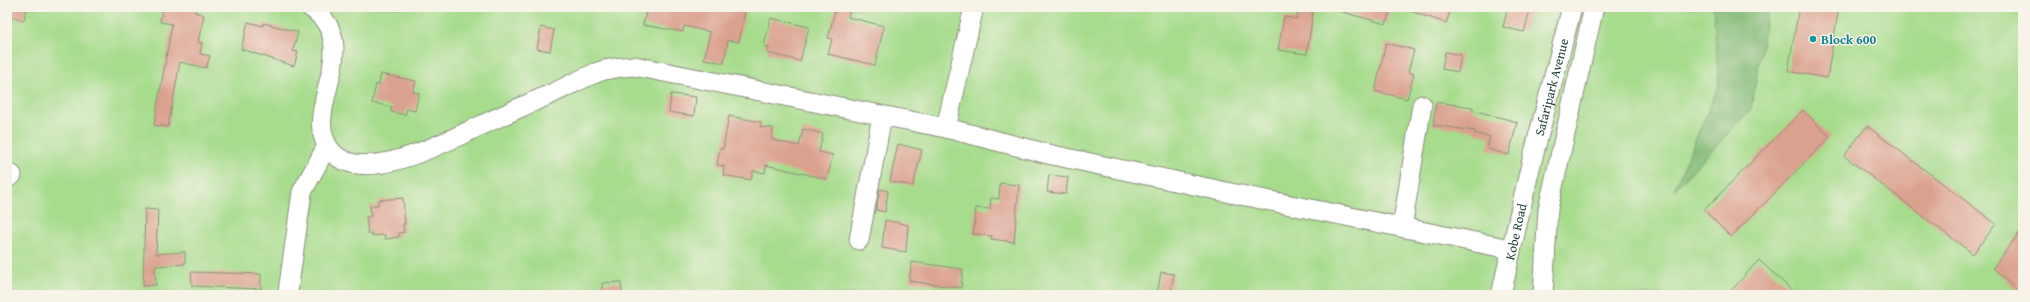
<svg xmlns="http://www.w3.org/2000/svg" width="2030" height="302" font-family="'Gentium Book Plus',serif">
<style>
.green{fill:#a6dc8c;stroke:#628c60}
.forest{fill:#84bc78;stroke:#527c56}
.building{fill:#dba18f}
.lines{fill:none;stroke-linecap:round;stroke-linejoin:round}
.minor-casing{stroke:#898e7a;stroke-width:21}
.minor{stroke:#fff;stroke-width:19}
.culture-dot{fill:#0f9aa8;stroke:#f7f3e8;stroke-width:1.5}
.labels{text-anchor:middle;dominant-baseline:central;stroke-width:3;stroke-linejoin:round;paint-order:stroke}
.culture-label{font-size:13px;font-weight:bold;fill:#0d838f;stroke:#f7f3e8;text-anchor:start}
.street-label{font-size:13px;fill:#1f3d34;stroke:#f7f3e8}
</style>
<rect width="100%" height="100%" fill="#f7f3e8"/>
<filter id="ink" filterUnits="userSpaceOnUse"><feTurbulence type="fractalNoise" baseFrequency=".025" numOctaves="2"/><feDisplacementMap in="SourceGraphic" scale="8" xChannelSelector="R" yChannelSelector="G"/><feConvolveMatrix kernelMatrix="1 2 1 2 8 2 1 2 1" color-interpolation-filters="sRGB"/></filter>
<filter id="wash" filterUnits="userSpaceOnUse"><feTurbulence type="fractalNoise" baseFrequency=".012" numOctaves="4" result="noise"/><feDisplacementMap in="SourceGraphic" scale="16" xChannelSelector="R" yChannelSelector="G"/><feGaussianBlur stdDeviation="0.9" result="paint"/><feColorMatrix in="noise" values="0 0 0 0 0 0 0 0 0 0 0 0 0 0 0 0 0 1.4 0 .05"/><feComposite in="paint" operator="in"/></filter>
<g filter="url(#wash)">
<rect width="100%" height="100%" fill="#f3dec1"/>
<rect class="green" x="7" y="7" width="2016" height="288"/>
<path class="forest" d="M1713 7H1768L1751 109 1674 190 1719 85Z"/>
<g id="blocks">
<g class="building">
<path d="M7 7H26L24 20 7 16Z"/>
<path d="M163 7H196L195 12 204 15 198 42 202 43 200 54 210 56 206 68 180 62 168 127 154 125 172 24 160 22Z"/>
<path d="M647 7H746L739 42 728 40 724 63 704 59 710 32 684 26 683 32 643 25Z"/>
<path d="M836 7H851L848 17 884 26 875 65 828 54 832 39 828 38Z"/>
<path d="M1340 7H1391L1386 24 1339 11Z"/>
<path d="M1404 7H1452L1446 23 1404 9Z"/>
<path d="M1508 7H1531L1524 32 1503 27Z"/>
<path d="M1799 7H1839L1827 78 1788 71Z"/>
<path d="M1298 10 1313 12 1307 54 1278 50 1284 17 1297 19Z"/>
<path d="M771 18 809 27 800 61 767 53 769 47 764 46Z"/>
<path d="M248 22 263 26V23L298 32 293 51 298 52 294 66 241 49Z"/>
<path d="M541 27 554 30 550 51 537 49Z"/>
<path d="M1386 43 1414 50 1408 72 1414 74 1407 99 1375 91Z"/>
<path d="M1445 52 1461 55 1458 72 1442 69Z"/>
<path d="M381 74 416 81 413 92 419 93 415 111 407 109 405 115 391 112 392 107 372 103 376 84 379 85Z"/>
<path d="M671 94 696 97 694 116 669 112Z"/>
<path d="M1436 102 1473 107 1472 110 1517 122 1509 155 1487 149 1490 137 1474 133 1475 131 1433 125Z"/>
<path d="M1803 110 1830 137 1731 237 1704 210Z"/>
<path d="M729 116 761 122 760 127 773 128 772 140 799 146 803 129 823 134 819 152 833 155 827 179 766 165 765 173 753 171 751 180 723 175 724 166 717 165 720 148 723 149Z"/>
<path d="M1867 126 1996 224 1973 254 1844 156Z"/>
<path d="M898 144 922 150 913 186 890 181Z"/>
<path d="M1049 175 1068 177 1066 194 1047 192Z"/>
<path d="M1000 183 1019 185 1014 242 991 239 992 236 973 234 976 208 990 209 991 198 999 199Z"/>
<path d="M880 189 888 191 885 212 876 210Z"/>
<path d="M403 198 405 224H403L404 232 399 233V237L385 239V235L372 236V233L368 234 366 217 371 216 370 206 378 205V200Z"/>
<path d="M145 209 158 210 156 254 185 252V264L155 266 156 285 143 286Z"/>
<path d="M885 220 908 225 906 252 882 248Z"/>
<path d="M2023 228V295H2022L1993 268Z"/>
<path d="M1759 260 1797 295H1727Z"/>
<path d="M912 262 963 269 961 288 909 281Z"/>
<path d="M191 272 261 274V289L192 286Z"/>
<path d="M1161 272 1174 274 1170 295H1157Z"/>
<path d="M621 282 622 295H602V283Z"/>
</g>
</g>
</g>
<g filter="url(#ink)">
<use href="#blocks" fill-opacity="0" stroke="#898e7a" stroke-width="1"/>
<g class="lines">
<defs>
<g id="minor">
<path d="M310 7C369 47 296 112 332 152 364 187 448 140 482 125 505 114 528 104 551 94 567 87 582 78 598 72 609 68 622 67 634 66L946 128 1048 154 1231 193 1510 249"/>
<path d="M946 128 974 7"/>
<path d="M7 178 12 175"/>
<path d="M1402 227 1422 105"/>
<path d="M859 240 882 116"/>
<path d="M288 292 302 192 327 146"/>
<path id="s1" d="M1501 295 1530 168 1572 7"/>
<path d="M1543 295 1548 209 1594 7"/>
</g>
</defs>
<use href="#minor" class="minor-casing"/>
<use href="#minor" class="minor"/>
</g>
</g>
<circle class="culture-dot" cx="1813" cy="39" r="4"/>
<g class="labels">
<g class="culture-label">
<text x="1821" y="39">Block 600</text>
</g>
<g class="street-label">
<text stroke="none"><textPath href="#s1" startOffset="214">Safaripark Avenue</textPath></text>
<text stroke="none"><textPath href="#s1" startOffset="65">Kobe Road</textPath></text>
</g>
</g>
<rect width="2030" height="302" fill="none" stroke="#f7f3e8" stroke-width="24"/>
</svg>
